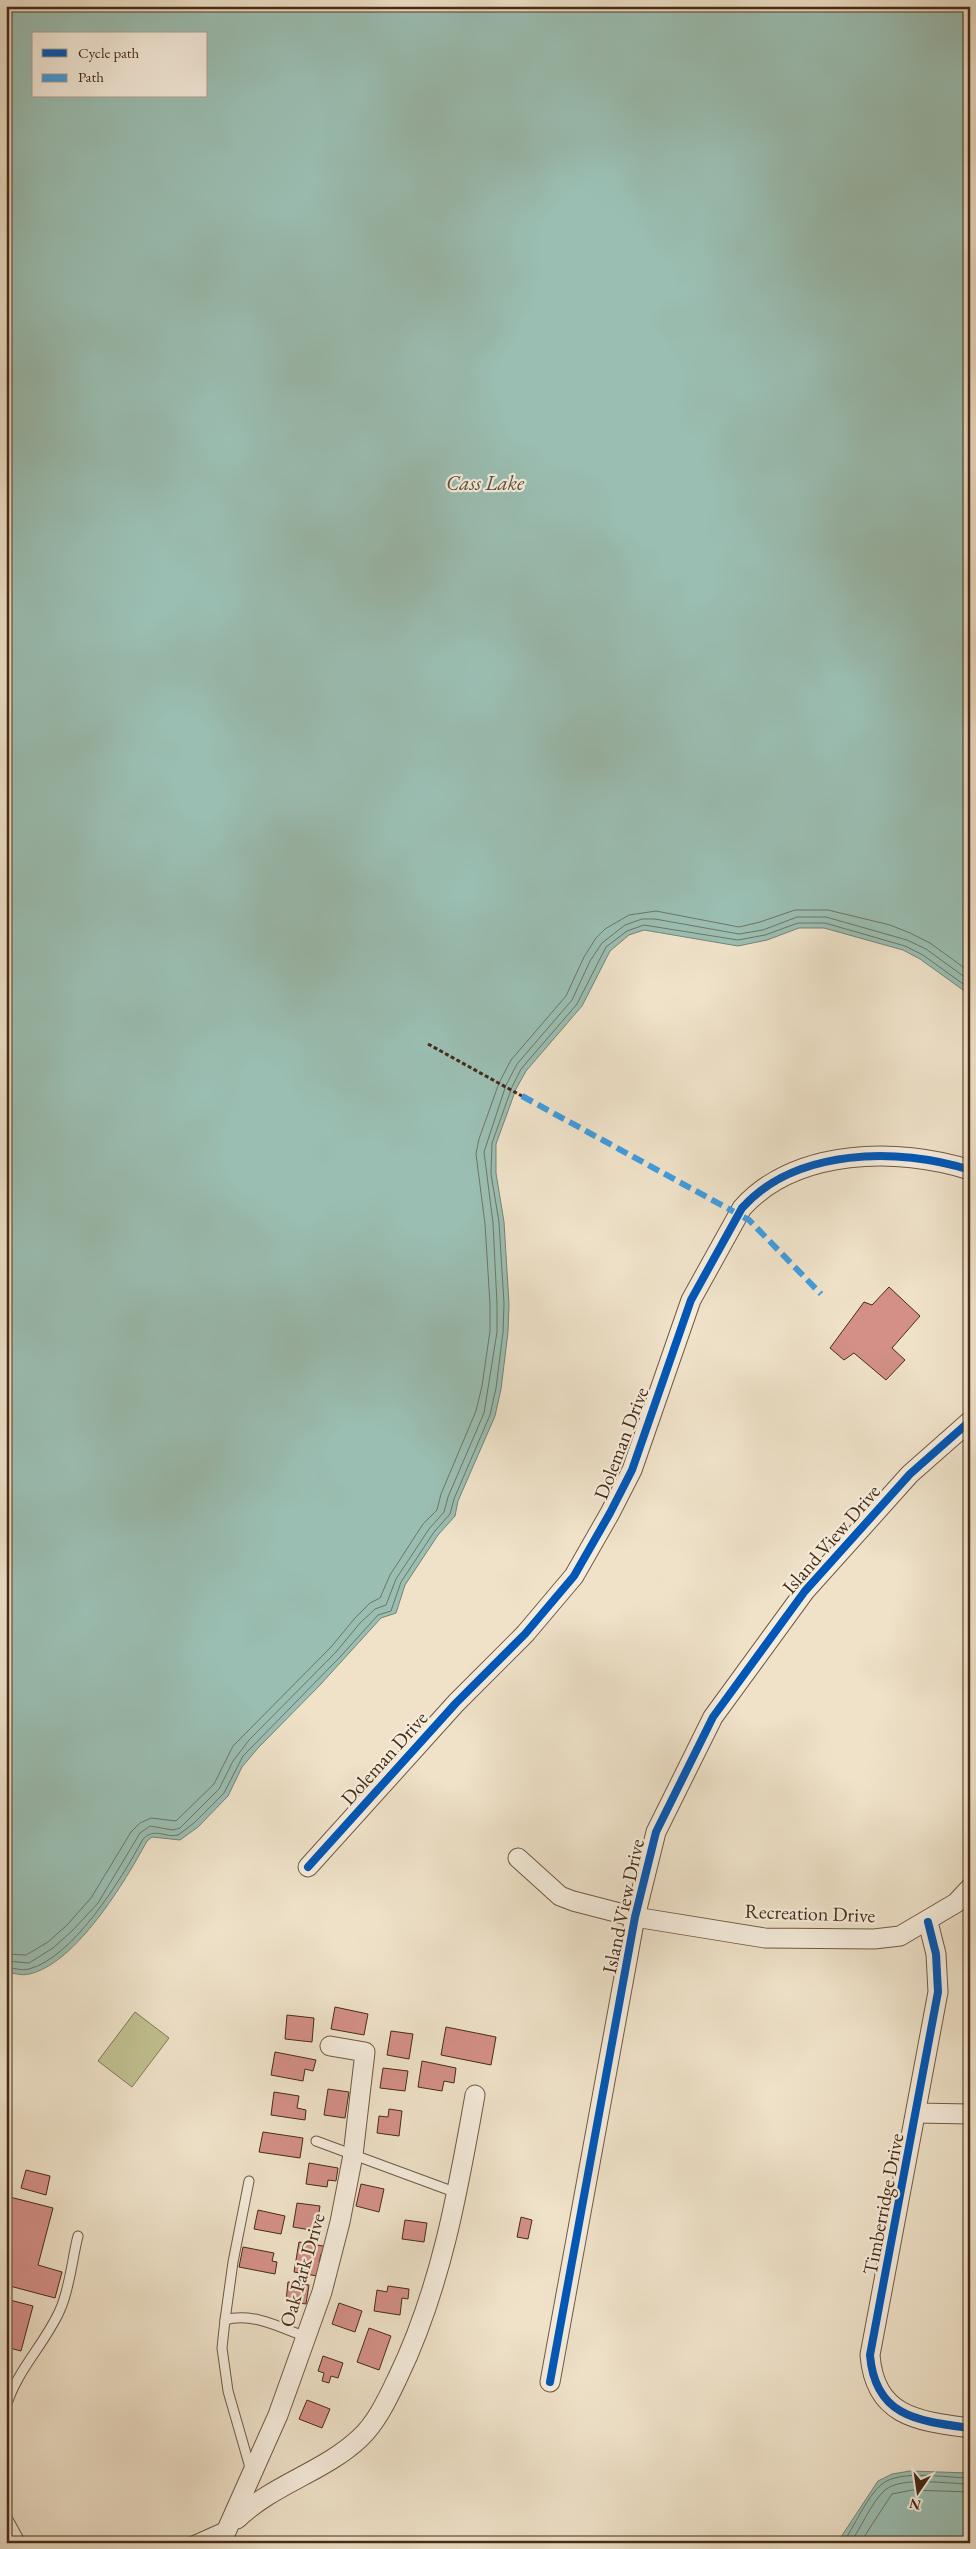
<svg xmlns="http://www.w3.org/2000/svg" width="976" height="2549" font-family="'EB Garamond',serif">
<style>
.grass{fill:#c1c191;stroke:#847654}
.water{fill:#9abeb2;stroke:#788374;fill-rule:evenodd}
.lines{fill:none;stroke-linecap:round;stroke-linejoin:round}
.shore{stroke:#707464;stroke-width:1}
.building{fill:#d49087;stroke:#462b17}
.lane-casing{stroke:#705944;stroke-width:11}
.street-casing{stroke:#705944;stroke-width:21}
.path{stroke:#462b17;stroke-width:3;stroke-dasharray:4 2.5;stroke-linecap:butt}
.lane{stroke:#f5ecdc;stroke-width:9}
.street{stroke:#f5ecdc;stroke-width:19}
.quiet{stroke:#409cdf;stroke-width:6;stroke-dasharray:12 6;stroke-linecap:butt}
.cycleway-casing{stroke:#f5ecdc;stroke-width:11}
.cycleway{stroke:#0057b8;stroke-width:8}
.labels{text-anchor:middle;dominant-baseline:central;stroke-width:4.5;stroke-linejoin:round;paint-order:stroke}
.street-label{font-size:20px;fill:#462b17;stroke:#f5ecdc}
.water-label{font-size:21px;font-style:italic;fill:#5b503e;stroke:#f5ecdc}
</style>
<rect width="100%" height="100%" fill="#efe2c9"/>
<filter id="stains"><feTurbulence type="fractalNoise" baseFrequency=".004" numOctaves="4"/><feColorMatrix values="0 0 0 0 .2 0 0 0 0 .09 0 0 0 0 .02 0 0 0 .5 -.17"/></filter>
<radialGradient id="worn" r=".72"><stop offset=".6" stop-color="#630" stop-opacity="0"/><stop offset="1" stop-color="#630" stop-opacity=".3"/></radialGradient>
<path class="grass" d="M135 2012 169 2038 132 2087 98 2061Z"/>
<g class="water">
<path d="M6 6H970V995L920 959 903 950 824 928H799L767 940 738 946 644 930 629 935 610 951 582 1006 526 1071 516 1089 496 1144V1173L504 1222 509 1304 508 1332 501 1389 495 1416 458 1501 455 1516 438 1535 405 1585 396 1613 381 1618 320 1685 258 1748 242 1767 228 1796 198 1827 180 1840 152 1837 147 1841C126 1880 76 1964 29 1974 22 1976 14 1973 6 1972ZM34 34H206V96H34Z"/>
<path d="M910 2471 970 2473V2543H837L878 2481 892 2474Z"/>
</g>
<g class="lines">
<g class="shore">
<path d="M6 1954 26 1955 48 1942 67 1925 91 1898 131 1832 140 1823 151 1818 176 1821 214 1784 233 1746 331 1647 355 1618 370 1603 380 1598 390 1575 423 1524 437 1510 441 1494 476 1411 482 1386 490 1331V1304L485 1224 476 1154 479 1139 499 1083 511 1060 566 996 584 957 596 938 605 929 629 915 656 911 739 927 760 922 795 910H828L890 925 910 933 930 943 970 972"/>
<path d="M6 1961 29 1963 53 1948 73 1930 98 1903 140 1833 150 1826 173 1830 180 1828 219 1789 233 1761 249 1740 336 1652 360 1623 375 1609 386 1605 396 1579 429 1529 444 1512 448 1497 484 1413 497 1332V1304L493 1223 484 1152 506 1085 517 1064 572 1000 590 961 602 943 625 925 642 919H655L739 934 763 930 797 917H826L907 940 926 949 970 981"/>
<path d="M6 1967C13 1968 22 1971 29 1969 74 1957 122 1878 143 1839 155 1827 164 1838 178 1835L194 1823 224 1793 243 1756 341 1656 378 1615 391 1611 401 1582 434 1532 450 1514 454 1499 490 1415 496 1388 503 1332 504 1304 499 1222 491 1174 492 1143 512 1087 521 1069 577 1004 606 947 627 931 644 925 738 940 765 935 798 923H825L905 946 923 955 970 989"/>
<path d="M843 2543C854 2527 867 2496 882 2484 901 2469 947 2478 970 2478"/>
<path d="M850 2543C862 2527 870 2504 885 2490 901 2476 949 2484 970 2484"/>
<path d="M860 2543 892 2494 912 2490 970 2492"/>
</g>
</g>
<g class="building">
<path d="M889 1287 920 1316 892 1348 905 1360 886 1380 854 1353 844 1360 830 1348 864 1302 872 1305Z"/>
<path d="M335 2007 368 2014 364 2035 331 2029Z"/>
<path d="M287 2015 314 2018 312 2042 285 2039Z"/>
<path d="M446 2027 496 2037 491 2065 441 2055Z"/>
<path d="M391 2031 413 2034 409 2059 387 2055Z"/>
<path d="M275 2052 316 2060 313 2071 305 2069 303 2081 271 2075Z"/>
<path d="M422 2061 456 2068 454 2083 444 2081 442 2091 418 2087Z"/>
<path d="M383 2068 408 2071 405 2091 380 2088Z"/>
<path d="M328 2089 349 2092 345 2118 324 2115Z"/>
<path d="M274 2092 299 2096 297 2108 306 2110 305 2120 271 2115Z"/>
<path d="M389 2109 402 2111 399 2136 377 2133 379 2116 388 2117Z"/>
<path d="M263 2132 303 2138 300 2158 259 2152Z"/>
<path d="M309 2163 338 2168 336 2181 328 2180 327 2187 306 2184Z"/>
<path d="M26 2170 50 2176 46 2195 21 2188Z"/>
<path d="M361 2184 384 2189 379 2212 356 2206Z"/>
<path d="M6 2196 53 2208 38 2265 62 2272 55 2298 6 2285Z"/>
<path d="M297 2203 320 2206 316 2231 293 2227Z"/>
<path d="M258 2210 285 2216 281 2234 254 2229Z"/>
<path d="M521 2217 532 2220 528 2239 517 2237Z"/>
<path d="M405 2220 427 2223 424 2242 402 2239Z"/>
<path d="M299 2242 329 2247 328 2255 321 2254 319 2262 325 2263 324 2270 318 2269 317 2276 294 2272Z"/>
<path d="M243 2247 274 2253 272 2261 277 2262 275 2274 239 2267Z"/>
<path d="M288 2282 309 2285 306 2304 286 2301Z"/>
<path d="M388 2286 409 2289 408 2299 402 2298 400 2315 374 2311 377 2290 387 2292Z"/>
<path d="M6 2299 33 2306 21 2351 6 2347Z"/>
<path d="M339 2303 362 2311 355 2332 332 2324Z"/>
<path d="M369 2328 391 2336 379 2370 357 2362Z"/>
<path d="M323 2356 343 2363 338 2378 331 2376 329 2383 322 2381 324 2373 318 2371Z"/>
<path d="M307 2400 330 2409 322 2428 299 2419Z"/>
</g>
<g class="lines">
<defs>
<g id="lane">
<path d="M316 2141 457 2193"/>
<path d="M225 2320 233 2262 249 2181"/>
<path d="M6 2407C16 2371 45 2344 60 2310 70 2288 72 2259 78 2236"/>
<path d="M251 2471 228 2391 222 2348 225 2320C252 2312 280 2327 306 2337"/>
<path d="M6 2516 21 2543"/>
<path d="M188 2543 226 2526"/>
</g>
<g id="street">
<path d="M518 1858 560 1896 573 1901 635 1917 765 1938 874 1939 900 1936 956 1903 970 1888"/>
<path d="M308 1867 456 1703 525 1634 574 1576 610 1513 632 1470 691 1300 742 1208C796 1148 898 1147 970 1170"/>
<path d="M928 1922 936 1954 938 1992 870 2355C875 2417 918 2421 970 2428"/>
<path d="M917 2113 970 2114"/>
<path d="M550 2382 635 1917 656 1832 713 1717 805 1591 910 1474 970 1421"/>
<path d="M237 2519C273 2484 324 2472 360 2438 377 2422 388 2398 398 2377 441 2288 458 2191 475 2095"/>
<path d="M221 2543 278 2415 322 2292 340 2222 353 2155 365 2052 330 2046"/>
</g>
</defs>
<use href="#lane" class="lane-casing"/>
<use href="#street" class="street-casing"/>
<path class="path" d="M428 1044 522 1096"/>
<use href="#lane" class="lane"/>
<use href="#street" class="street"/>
<path class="quiet" d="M522 1096 749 1220 821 1294"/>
<defs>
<g id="cycleway">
<path d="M308 1867 456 1703 525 1634 574 1576 610 1513 632 1470 691 1300 742 1208C796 1148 898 1147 970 1170"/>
<path d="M928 1922 936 1954 938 1992 870 2355C875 2417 918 2421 970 2428"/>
<path d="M550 2382 635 1917 656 1832 713 1717 805 1591 910 1474 970 1421"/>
</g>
</defs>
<use href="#cycleway" class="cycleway-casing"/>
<use href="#cycleway" class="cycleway"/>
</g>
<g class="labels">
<g class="street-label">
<text transform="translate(621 1443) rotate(-69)">Doleman Drive</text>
<text transform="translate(831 1539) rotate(-49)">Island View Drive</text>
<text transform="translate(384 1758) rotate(-48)">Doleman Drive</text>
<text transform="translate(623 1906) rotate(-78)">Island View Drive</text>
<text transform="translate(810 1913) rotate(2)">Recreation Drive</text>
<text transform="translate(883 2204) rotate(-79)">Timberridge Drive</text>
<text transform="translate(302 2270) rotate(-74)">Oak Park Drive</text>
</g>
<g class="water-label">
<text x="485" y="482">Cass Lake</text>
</g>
</g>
<rect width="976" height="2549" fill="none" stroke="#efe2c9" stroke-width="25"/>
<rect x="8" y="8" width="961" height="2534" fill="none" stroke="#462b17" stroke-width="2.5"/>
<rect x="12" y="12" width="951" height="2524" fill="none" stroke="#462b17"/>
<rect x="32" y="32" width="175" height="65" fill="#f5ecdc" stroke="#af9f8d"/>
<rect x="42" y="49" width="25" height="8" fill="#0057b8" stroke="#af9f8d"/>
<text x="78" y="58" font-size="15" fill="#462b17">Cycle path</text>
<rect x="42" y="74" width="25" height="8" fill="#409cdf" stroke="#af9f8d"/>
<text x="78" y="82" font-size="15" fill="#462b17">Path</text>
<g transform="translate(918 2492) rotate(193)" stroke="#f5ecdc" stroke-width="4" paint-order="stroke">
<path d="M0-4L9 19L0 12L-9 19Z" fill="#462b17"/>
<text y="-8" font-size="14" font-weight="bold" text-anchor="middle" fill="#462b17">N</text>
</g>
<rect width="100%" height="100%" filter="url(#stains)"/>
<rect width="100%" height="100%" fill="url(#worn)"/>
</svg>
